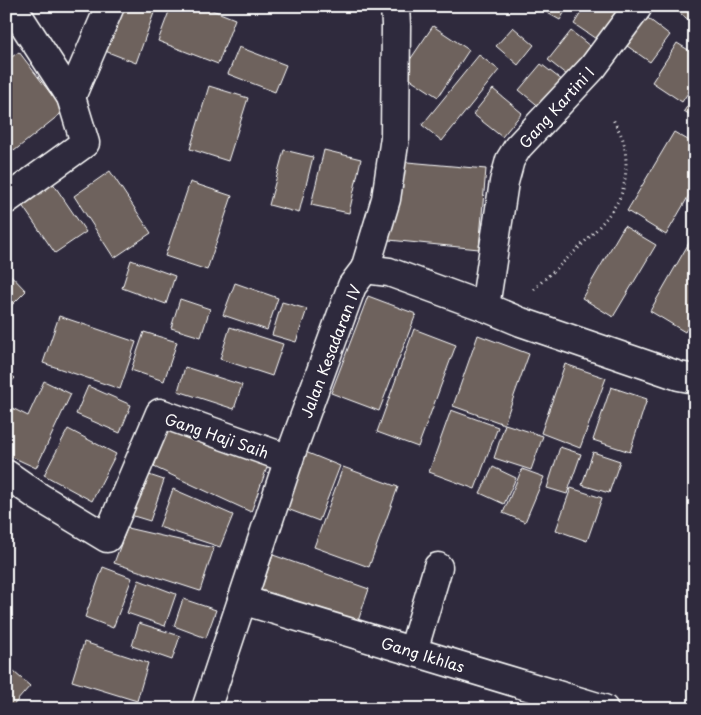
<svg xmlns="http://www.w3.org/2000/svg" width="701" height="715" font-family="'Playpen Sans',sans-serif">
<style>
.building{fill:#6e625d;stroke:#fff}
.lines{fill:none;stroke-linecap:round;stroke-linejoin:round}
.minor-casing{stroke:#fff;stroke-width:31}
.path{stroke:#fff;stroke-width:3;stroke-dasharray:1 4;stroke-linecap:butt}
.minor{stroke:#2f2a3d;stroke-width:28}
.labels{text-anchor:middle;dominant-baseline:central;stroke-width:4;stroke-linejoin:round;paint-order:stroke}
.street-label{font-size:15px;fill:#fff;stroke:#2f2a3d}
</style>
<rect width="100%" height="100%" fill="#2f2a3d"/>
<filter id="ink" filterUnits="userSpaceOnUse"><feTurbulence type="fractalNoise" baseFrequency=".02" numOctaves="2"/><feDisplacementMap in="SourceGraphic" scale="10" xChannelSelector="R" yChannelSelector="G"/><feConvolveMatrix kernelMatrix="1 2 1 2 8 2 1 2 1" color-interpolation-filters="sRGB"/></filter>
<g filter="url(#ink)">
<g class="building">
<path d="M116 6H145L155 10 136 63 100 49Z"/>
<path d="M171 6H202L235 19 218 64 158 41Z"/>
<path d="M535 6H568L560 20Z"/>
<path d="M585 6H625L602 43 574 24Z"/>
<path d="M671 6H695V25Z"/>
<path d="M641 13 670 35 650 62 620 41Z"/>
<path d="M433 26 469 50 438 97 401 73Z"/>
<path d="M513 27 534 45 518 65 496 46Z"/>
<path d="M571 31 595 50 572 79 548 60Z"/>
<path d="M677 43 695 54V82L682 102 652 82Z"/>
<path d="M239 47 286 65 275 92 228 74Z"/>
<path d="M19 52 64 111 14 151 6 141V61Z"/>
<path d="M479 55 499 70 442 141 422 125Z"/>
<path d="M541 64 563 81 541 108 519 90Z"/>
<path d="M209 86 248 98 228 161 190 149Z"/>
<path d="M493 89 522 113 502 137 473 114Z"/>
<path d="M695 95V118L684 111Z"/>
<path d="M674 132 695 144V185L666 235 627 211Z"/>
<path d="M284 150 313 157 299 213 269 205Z"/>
<path d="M324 150 361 159 349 213 311 205Z"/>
<path d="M396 161 486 169 479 249 389 240Z"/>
<path d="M110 171 151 233 114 258 74 196Z"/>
<path d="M48 176 86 232 55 253 17 198Z"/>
<path d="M190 182 232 196 207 270 165 256Z"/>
<path d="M624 226 656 245 613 317 582 298Z"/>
<path d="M693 236 695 237V315L685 332 650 311Z"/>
<path d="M131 260 175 276 166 304 122 288Z"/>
<path d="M6 270 26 291 6 311Z"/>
<path d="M235 283 278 298 267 330 223 315Z"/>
<path d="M368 296 416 314 379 411 331 393Z"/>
<path d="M180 299 210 309 201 337 171 328Z"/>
<path d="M282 302 307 309 296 342 272 335Z"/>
<path d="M59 316 136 342 120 389 43 363Z"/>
<path d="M230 327 283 344 272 376 220 359Z"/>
<path d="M414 329 456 345 418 447 377 432Z"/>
<path d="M144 332 177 342 164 381 131 370Z"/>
<path d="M478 335 529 354 504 424 453 406Z"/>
<path d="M565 364 606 378 580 448 541 433Z"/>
<path d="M185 367 242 385 234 409 178 391Z"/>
<path d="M6 370 15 378 6 388Z"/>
<path d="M44 381 71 394 36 468 8 455 9 451 6 449V411L8 406 28 416Z"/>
<path d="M88 386 131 405 120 433 76 414Z"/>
<path d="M611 387 647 399 630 452 593 440Z"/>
<path d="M451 410 498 427 475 489 429 472Z"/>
<path d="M505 424 543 436 531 470 494 458Z"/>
<path d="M168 425 269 462 251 512 154 467Z"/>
<path d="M68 429 116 454 92 501 44 475Z"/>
<path d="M560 447 581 454 567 494 547 488Z"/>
<path d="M303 451 340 466 319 521 282 507Z"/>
<path d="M593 452 620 461 609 493 582 485Z"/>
<path d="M343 467 398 487 369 567 314 547Z"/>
<path d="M493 467 516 478 504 504 480 493Z"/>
<path d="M522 469 544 477 525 522 503 513Z"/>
<path d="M140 472 164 480 150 521 127 514Z"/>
<path d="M571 488 602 498 587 541 556 530Z"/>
<path d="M173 489 233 515 220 547 159 527Z"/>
<path d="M127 528 214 548 200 591 114 563Z"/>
<path d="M273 555 369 589 356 627 260 592Z"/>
<path d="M103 567 132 578 113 628 85 617Z"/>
<path d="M139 580 176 594 165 626 127 613Z"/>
<path d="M183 599 216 610 206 638 174 626Z"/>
<path d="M139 623 180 636 172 660 132 646Z"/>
<path d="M84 642 148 663 137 701 72 681Z"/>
<path d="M6 665 30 686 10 709H6Z"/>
</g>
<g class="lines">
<defs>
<g id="minor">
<path d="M71 97 110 6"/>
<path d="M6 200 85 143 71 97 12 6"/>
<path d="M365 269 389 272 485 307 521 322 679 376 695 379"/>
<path d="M485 307 504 182 510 160 518 147 593 67 637 8"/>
<path d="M6 474 39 497 107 538 160 413 289 459"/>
<path d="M242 600 604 709"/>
<path d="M413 651 438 567"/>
<path d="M206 709 289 459 352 286 365 269 386 199 395 137 396 25 395 6"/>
</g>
</defs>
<use href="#minor" class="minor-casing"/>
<path class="path" d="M534 289C558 266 615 220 623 189 627 174 627 155 623 140 621 133 616 126 613 119"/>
<use href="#minor" class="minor"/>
</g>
</g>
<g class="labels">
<g class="street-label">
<text transform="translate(556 107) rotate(-48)">Gang Kartini I</text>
<text transform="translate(330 351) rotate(-69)">Jalan Kesadaran IV</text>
<text transform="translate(217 435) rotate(19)">Gang Haji Saih</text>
<text transform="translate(423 654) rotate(17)">Gang Ikhlas</text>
</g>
</g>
<rect width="701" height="715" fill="none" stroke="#2f2a3d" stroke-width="25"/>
<rect x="12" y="12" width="676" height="690" fill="none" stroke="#fff" stroke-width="2" filter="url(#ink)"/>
</svg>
